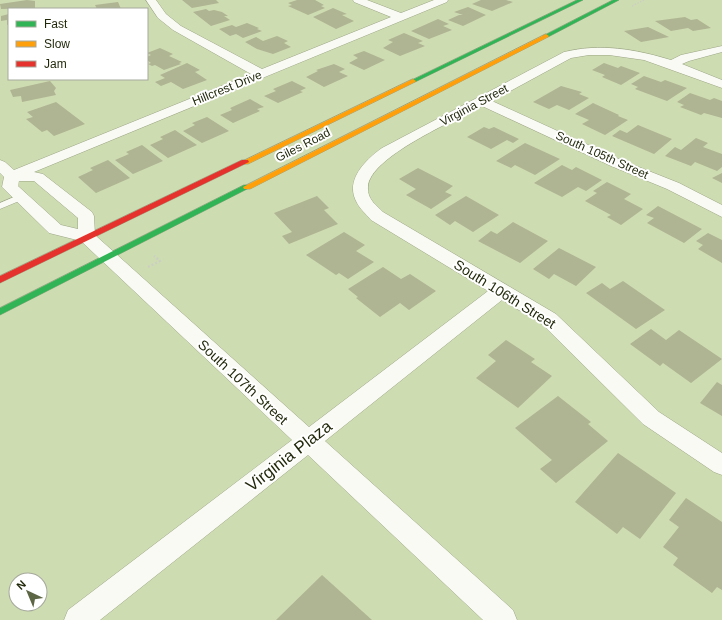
<svg xmlns="http://www.w3.org/2000/svg" width="722" height="620" font-family="Arial,sans-serif">
<style>
.building{fill:#afb492}
.lines{fill:none;stroke-linecap:round;stroke-linejoin:round}
.lane-casing{stroke:#9ba584;stroke-width:1}
.street-casing{stroke:#9ba584;stroke-width:1}
.fast-casing{stroke:#9ba584;stroke-width:1}
.slow-casing{stroke:#9ba584;stroke-width:1}
.jam-casing{stroke:#9ba584;stroke-width:1}
.path-far1{stroke:#cbcfc2;stroke-width:1.5;stroke-dasharray:1.5 1.5;stroke-linecap:butt}
.path{stroke:#cbcfc2;stroke-width:2.5;stroke-dasharray:2 2;stroke-linecap:butt}
.lane{fill:#f8faf3;fill-rule:evenodd}
.street{fill:#f8faf3;fill-rule:evenodd}
.fast{fill:#30b455;fill-rule:evenodd}
.slow{fill:#ff9f0a;fill-rule:evenodd}
.jam{fill:#e5322d;fill-rule:evenodd}
.labels{text-anchor:middle;dominant-baseline:central;stroke-width:4;stroke-linejoin:round;paint-order:stroke}
.far-street-label{font-size:12px;fill:#1f2708;stroke:#fff}
.street-label{font-size:14px;fill:#1f2708;stroke:#fff}
.near-street-label{font-size:17px;fill:#1f2708;stroke:#fff}
</style>
<rect width="100%" height="100%" fill="#cedcb2"/>
<g class="building">
<path d="M27 0 35 1V8L1 9 0 4Z"/>
<path d="M182 0H216L219 3 192 8Z"/>
<path d="M297 0H315L324 5 321 6 325 8 308 15 288 6 292 5 288 3Z"/>
<path d="M481 0H506L513 2 492 11 472 4Z"/>
<path d="M118 2 121 9H97L95 5Z"/>
<path d="M468 7 486 15 463 26 448 20 459 15H463L454 12Z"/>
<path d="M333 8 347 14 342 15 354 21 336 29 313 17Z"/>
<path d="M206 9 209 11 214 10 222 12 228 16H224L230 20 211 26 193 12Z"/>
<path d="M9 14V24L7 25V20L1 21V16Z"/>
<path d="M685 17 691 20 697 19 711 28 693 31 688 28 671 31 655 21Z"/>
<path d="M438 19 449 24 443 26 452 30 429 39 411 31Z"/>
<path d="M247 23 259 28 257 29 262 31 243 38 236 34 230 36 219 29 232 25 236 27Z"/>
<path d="M648 27 669 37 641 42 624 31Z"/>
<path d="M404 33 423 41 418 43 425 46 400 56 383 48 393 42 388 40Z"/>
<path d="M277 36 288 41 284 43 291 47 273 54 257 49 245 42 256 37 263 41Z"/>
<path d="M160 48 173 54 169 56 182 62 179 63 181 64 164 70 155 65 152 66 148 64 151 63 147 60V57L151 55 147 53Z"/>
<path d="M364 51 385 60 364 70 349 63 358 58 353 55Z"/>
<path d="M187 63 200 70 195 72 207 80 183 89 171 82 161 86 155 82 165 78 160 75Z"/>
<path d="M604 63 618 68 621 66 640 73 621 85 602 77 605 75 592 70Z"/>
<path d="M334 64 345 69 339 72 348 76 324 87 306 77 318 71 316 70Z"/>
<path d="M644 76 661 82 665 80 687 88 667 101 635 89 638 87 631 84Z"/>
<path d="M50 81 56 88 54 91 56 95 22 102 21 96 13 97 10 90Z"/>
<path d="M292 81 306 88 300 91 303 92 278 103 264 96 276 91 273 89Z"/>
<path d="M561 86 582 92 579 94 589 98 569 110 557 105 549 109 533 102Z"/>
<path d="M690 93 710 100 714 98 722 101V118L704 113 701 115 680 107 684 105 677 102Z"/>
<path d="M250 99 264 107 257 109 260 111 233 123 220 115 232 110 230 108Z"/>
<path d="M56 102 85 124 54 136 47 130 42 132 26 119 33 117 27 112Z"/>
<path d="M593 103 619 115 618 116 628 120 605 135 582 124 589 120 575 114Z"/>
<path d="M207 117 229 131 202 143 183 131 195 125 192 123Z"/>
<path d="M638 125 672 139 654 154 612 136 620 130 627 133Z"/>
<path d="M484 127 489 129 494 127 519 139 513 143 507 140 491 149 467 137Z"/>
<path d="M175 130 197 145 168 158 150 145 163 139 160 137Z"/>
<path d="M696 138 708 143 703 147 722 154V167L717 171 695 162 691 166 665 156 675 147 681 150Z"/>
<path d="M525 143 560 159 535 175 515 165 511 168 496 161Z"/>
<path d="M142 145 163 161 133 174 115 160 129 154 126 152Z"/>
<path d="M108 160 130 178 96 193 78 177 93 170 90 168Z"/>
<path d="M562 165 572 170 576 167 602 180 586 191 578 187 562 197 534 183Z"/>
<path d="M418 168 453 186 445 192 452 195 431 209 406 195 416 189 399 179Z"/>
<path d="M722 173V183L712 178Z"/>
<path d="M607 182 631 194 624 199 643 209 621 225 607 217 611 215 585 201 597 193 593 191Z"/>
<path d="M317 196 329 208 324 210 338 224 289 244 282 236 292 232 274 213Z"/>
<path d="M466 196 499 215 473 232 455 221 450 225 435 215Z"/>
<path d="M658 206 702 229 684 243 647 223 654 218 646 215Z"/>
<path d="M513 222 548 241 520 263 478 241 491 231 497 234Z"/>
<path d="M344 232 365 245 356 251 374 262 348 279 339 273 336 275 306 255Z"/>
<path d="M708 233 722 240V263L698 249 703 245 696 241Z"/>
<path d="M559 248 596 267 576 286 554 274 549 279 533 269Z"/>
<path d="M383 267 401 279 410 274 436 291 409 310 400 303 380 317 356 298 358 297 348 289Z"/>
<path d="M623 281 665 310 636 329 586 293 602 283 610 289Z"/>
<path d="M651 329 666 340 679 330 722 359 691 383 663 363 660 366 630 344Z"/>
<path d="M506 340 535 359 531 362 552 376 518 408 476 378 496 361 488 355Z"/>
<path d="M717 382 722 385V416L700 403Z"/>
<path d="M558 396 591 422 588 424 608 441 556 483 540 469 552 460 515 428Z"/>
<path d="M618 453 676 493 640 539 623 527 617 534 575 502Z"/>
<path d="M686 498 722 522V590L717 587 712 593 673 565 678 558 663 547 679 527 669 520Z"/>
<path d="M322 575 372 620H276Z"/>
</g>
<g class="lines">
<defs>
<path id="lane" d="M21 194 24 195V199L0 209V203Z"/>
<path id="street" d="M146 0H156L166 14 181 26 262 69 391 17 354 2 353 0H367L401 13 434 0H448L447 2 34 172 43 174 92 212 94 216 95 235 309 427 488 291 371 220C366 214 360 209 357 203 344 181 365 160 382 148L564 52C600 43 635 49 671 60L681 55 722 46V52L689 61 682 64 722 80V88L644 60 609 55H589L571 58 492 101 621 160 679 183 722 205V217L667 189 611 166 482 106C456 120 369 157 368 187 367 199 376 205 383 212L556 314 659 412 722 453V475L714 472 643 424 542 324 502 300 325 441 513 610 517 620H483L308 455 100 620H64L68 610 292 440 81 241 49 233 2 187 4 177 0 173V160L5 162 14 170 251 74 173 30 158 18ZM19 181H34L78 218V229L61 225 18 186Z"/>
<g id="fast">
<path d="M577 0H583L415 82 410 81Z"/>
<path d="M613 0H619L548 37 543 36Z"/>
<path d="M244 185H250L251 187 0 315V308Z"/>
</g>
<g id="slow">
<path d="M546 34 549 36 548 37 250 189H244L243 187Z"/>
<path d="M413 79 416 81 415 82 248 164H242L241 162Z"/>
</g>
<path id="jam" d="M242 160H248L249 162 0 283V276Z"/>
</defs>
<use href="#lane" class="lane-casing"/>
<use href="#street" class="street-casing"/>
<use href="#fast" class="fast-casing"/>
<use href="#slow" class="slow-casing"/>
<use href="#jam" class="jam-casing"/>
<path class="path-far1" d="M632 6 644 0"/>
<path class="path" d="M148 267 160 261 154 256"/>
<use href="#lane" class="lane"/>
<use href="#street" class="street"/>
<use href="#fast" class="fast"/>
<use href="#slow" class="slow"/>
<use href="#jam" class="jam"/>
</g>
<g class="labels">
<g class="far-street-label">
<text transform="translate(227 88) rotate(-22)">Hillcrest Drive</text>
<text transform="translate(474 105) rotate(-28)">Virginia Street</text>
<text transform="translate(303 145) rotate(-27)">Giles Road</text>
<text transform="translate(602 155) rotate(24)">South 105th Street</text>
</g>
<g class="street-label">
<text transform="translate(505 294) rotate(32)">South 106th Street</text>
<text transform="translate(243 382) rotate(43)">South 107th Street</text>
</g>
<g class="near-street-label">
<text transform="translate(289 456) rotate(-38)">Virginia Plaza</text>
</g>
</g>
<rect x="8" y="8" width="140" height="72" fill="#ffffff" stroke="#a5a99c"/>
<rect x="16" y="21" width="20" height="6" fill="#30b455" stroke="#a5a99c"/>
<text x="44" y="28" font-size="12" fill="#1f2708">Fast</text>
<rect x="16" y="41" width="20" height="6" fill="#ff9f0a" stroke="#a5a99c"/>
<text x="44" y="48" font-size="12" fill="#1f2708">Slow</text>
<rect x="16" y="61" width="20" height="6" fill="#e5322d" stroke="#a5a99c"/>
<text x="44" y="68" font-size="12" fill="#1f2708">Jam</text>
<g transform="translate(28 592) rotate(316)"><circle r="19" fill="#ffffff" stroke="#a5a99c"/>
<path d="M0-3L7 15L0 10L-7 15Z" fill="#5c6644"/>
<text y="-6" font-size="11" font-weight="bold" text-anchor="middle" fill="#1f2708">N</text>
</g>
</svg>
